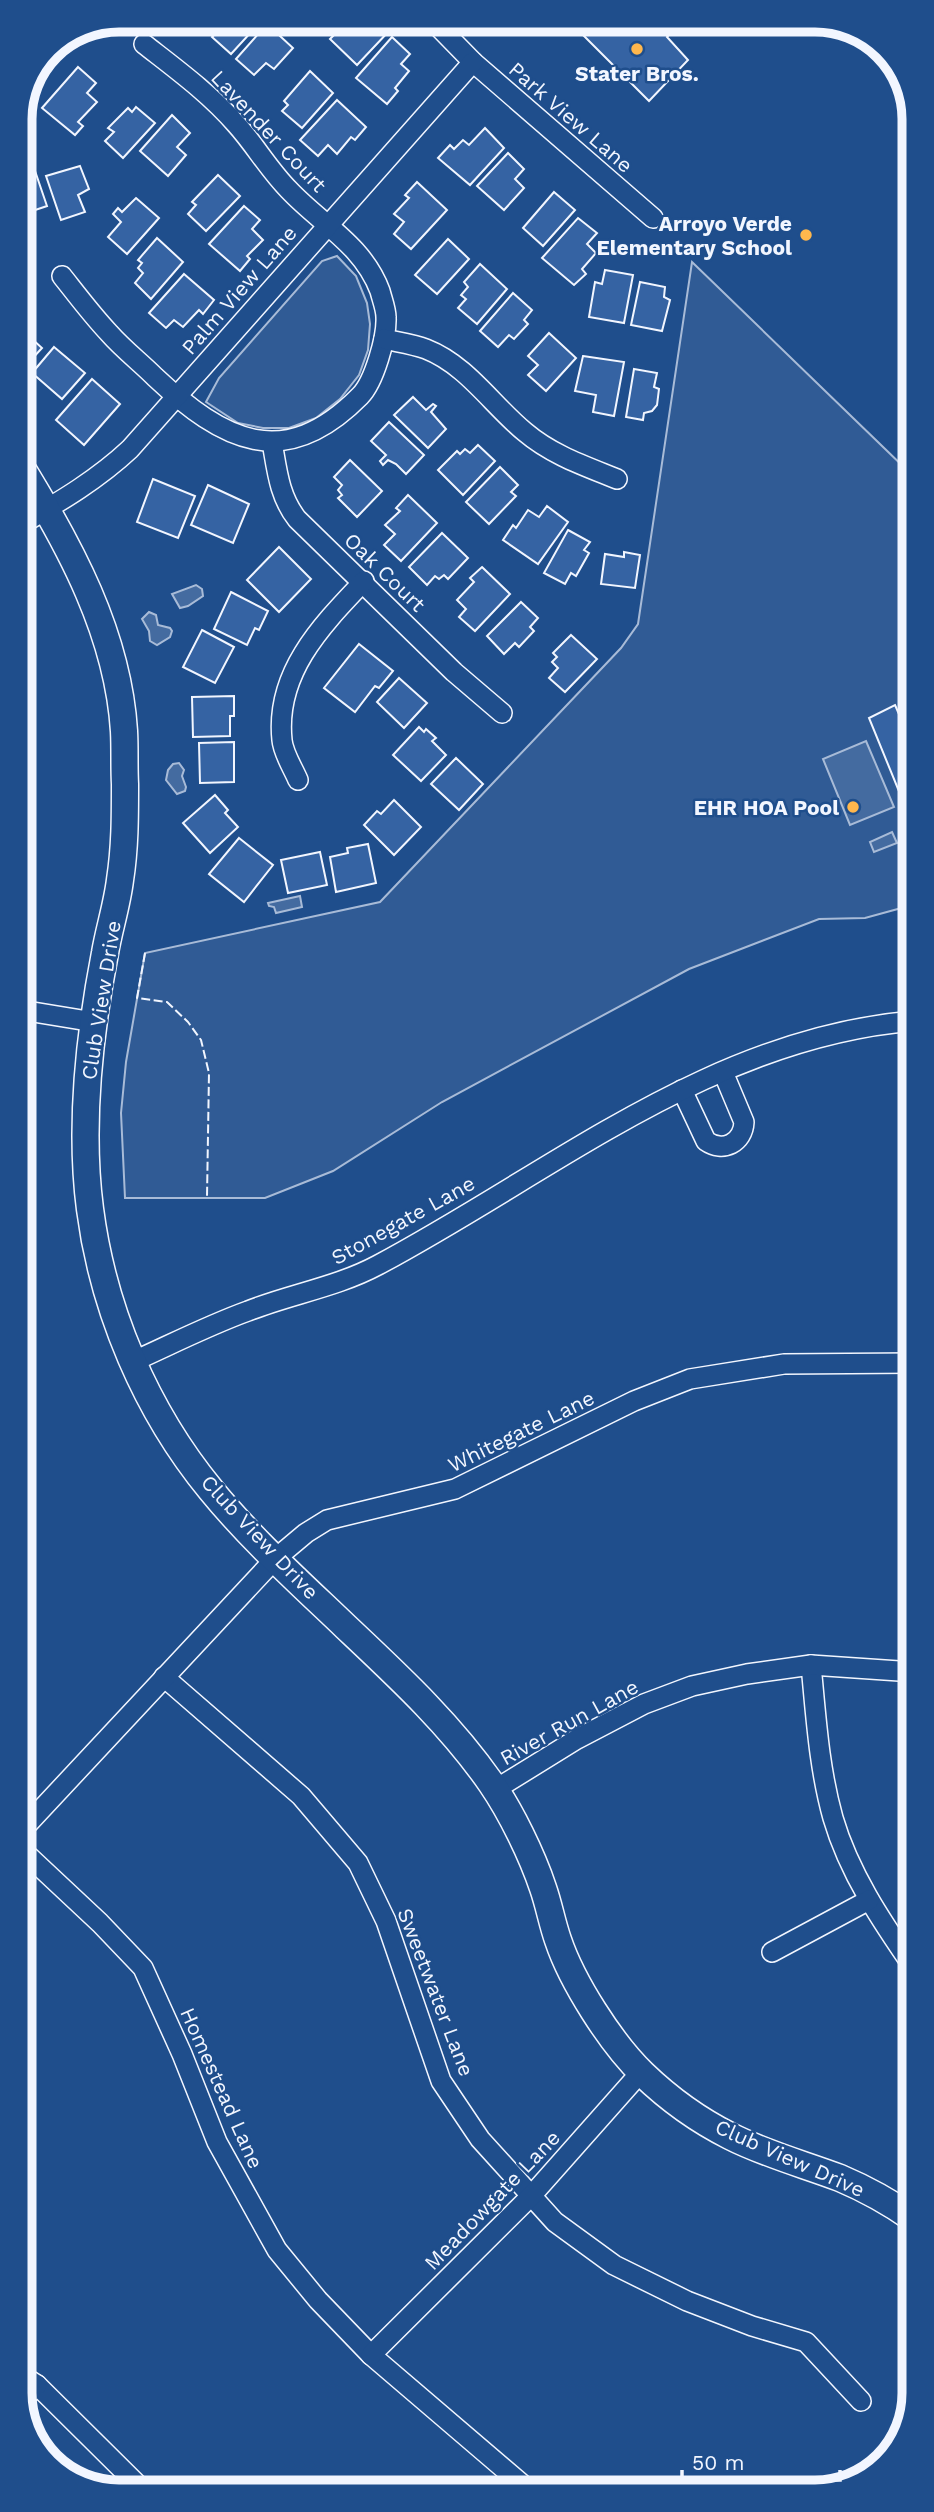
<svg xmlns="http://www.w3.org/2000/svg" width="934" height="2512" font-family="'Work Sans',sans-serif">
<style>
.built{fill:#305b95;stroke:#a8bbd7;stroke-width:2}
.water{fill:#446ba0;stroke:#a8bbd7;stroke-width:2}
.building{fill:#3563a3;stroke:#f2f6ff;stroke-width:2}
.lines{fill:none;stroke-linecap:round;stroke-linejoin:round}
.street-casing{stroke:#f2f6ff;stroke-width:22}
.secondary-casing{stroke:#f2f6ff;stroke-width:29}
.street{stroke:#1f4e8c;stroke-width:19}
.secondary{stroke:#1f4e8c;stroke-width:26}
.fence{stroke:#f2f6ff;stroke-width:2;stroke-dasharray:9 3.5;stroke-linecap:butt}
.poi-dot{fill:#ffb74d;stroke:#1f4e8c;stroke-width:2.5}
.labels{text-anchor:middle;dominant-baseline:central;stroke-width:5;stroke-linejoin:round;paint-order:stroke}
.poi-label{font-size:21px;font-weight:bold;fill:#f2f6ff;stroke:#1f4e8c;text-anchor:end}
.street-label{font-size:21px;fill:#f2f6ff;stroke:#1f4e8c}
.rim{fill:none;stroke:#f2f6ff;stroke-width:9}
</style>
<rect width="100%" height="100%" fill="#1f4e8c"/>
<g class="built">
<path d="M337 256 356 276 367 303 370 324 368 350 359 375 340 399 316 418 289 428H263L238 423 206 402 219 378 322 261Z"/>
<path d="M692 262 912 475V903L905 907 865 918 819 919 689 969 442 1102 333 1171 265 1198H125L121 1113 126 1062 145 953 380 902 621 648 638 624Z"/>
</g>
<g class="water">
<path d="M196 585 202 589 203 596 188 606 180 608 172 594Z"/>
<path d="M149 612 156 615 158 625 170 628 172 631 170 637 157 645 150 641 149 631 142 619Z"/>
<path d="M866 741 894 807 850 825 823 759Z"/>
<path d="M179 763 184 770 182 776 186 787 185 791 177 794 166 780 168 770 173 764Z"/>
<path d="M892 832 897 843 874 852 870 842Z"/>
<path d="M300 896 302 907 276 913 274 907 269 906 268 903Z"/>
</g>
<g class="building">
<path d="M263 19 231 54 212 37 221 28 212 19Z"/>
<path d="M356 19 362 23 365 19H378L390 30 357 65 330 39 349 20 353 23Z"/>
<path d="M567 19H684L667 37 688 60 649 101Z"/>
<path d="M267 24 293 48 274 69 266 63 254 75 236 59Z"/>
<path d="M392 37 410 54 401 64 409 71 395 88 398 91 387 104 356 78Z"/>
<path d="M78 67 96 83 87 93 97 102 78 122 83 126 75 135 42 108Z"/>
<path d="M310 71 333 93 302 128 282 111 288 105 284 101Z"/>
<path d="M337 100 366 127 355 140 351 137 337 154 328 145 318 156 300 140Z"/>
<path d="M136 107 155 123 123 158 105 141 114 132 108 128 128 108 132 112Z"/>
<path d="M172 115 190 133 177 147 186 155 168 176 140 151Z"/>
<path d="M485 128 504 148 470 185 438 158 450 145 454 149 463 140 469 145Z"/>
<path d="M508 153 524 169 515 179 524 188 504 210 477 186Z"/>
<path d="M80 166 89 189 78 195 85 212 61 220 46 176Z"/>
<path d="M34 168 47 206 29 212 31 217 20 222V173Z"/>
<path d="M218 175 240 196 206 231 188 214 196 205 192 202Z"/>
<path d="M417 182 447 210 411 249 394 234 404 222 394 214 409 198 405 195Z"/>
<path d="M554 192 575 210 543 246 523 228Z"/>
<path d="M136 198 159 218 127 254 108 237 121 222 113 214 118 208 122 212Z"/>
<path d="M244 206 260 220 252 229 263 240 247 256 250 259 240 271 209 244Z"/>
<path d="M578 218 597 233 587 244 596 253 582 269 586 274 574 285 542 258Z"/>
<path d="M157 238 183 262 151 299 135 283 143 273 138 268 142 263 138 260Z"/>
<path d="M448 239 469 259 437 294 415 275Z"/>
<path d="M480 264 507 289 477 324 458 308 466 299 461 295 468 287 464 282Z"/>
<path d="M605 270 633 275 624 323 589 317 595 282 602 284Z"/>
<path d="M184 274 214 300 203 314 199 310 183 327 174 320 166 328 149 313Z"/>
<path d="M640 282 665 287 664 297 670 300 662 331 631 325Z"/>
<path d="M513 293 532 310 524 320 528 324 514 339 509 335 498 347 480 331Z"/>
<path d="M20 321 23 324 20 328 42 348 20 372Z"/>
<path d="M549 333 576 358 546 391 528 375 538 365 528 356Z"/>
<path d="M54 347 85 373 62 399 32 373Z"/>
<path d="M583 356 624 362 614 416 593 412 596 395 575 391Z"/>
<path d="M634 369 657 373 654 387 659 389 657 405 652 411 644 413 643 420 626 417Z"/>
<path d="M92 379 120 404 84 445 56 420Z"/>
<path d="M413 397 426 410 433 404 436 406 431 412 446 429 428 448 394 415Z"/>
<path d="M389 422 424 455 406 474 396 464 388 460 383 465 380 461 386 455 371 441Z"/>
<path d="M478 445 495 461 463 495 438 470 457 451 460 454 465 449 470 453Z"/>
<path d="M350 460 382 491 357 517 338 498 342 495 338 490 342 485 334 477Z"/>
<path d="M500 467 518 485 511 492 516 496 489 524 466 502Z"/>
<path d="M153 479 195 496 178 538 137 522Z"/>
<path d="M208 485 249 504 233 543 191 525Z"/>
<path d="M408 495 437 523 401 561 384 545 395 534 385 525 400 511 396 508Z"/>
<path d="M547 506 568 522 538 564 503 540 513 525 516 528 528 510 539 517Z"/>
<path d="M568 530 590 542 584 550 589 553 576 576 571 573 565 584 544 573Z"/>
<path d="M442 533 468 558 448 579 444 575 439 579 435 576 427 585 409 567Z"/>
<path d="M279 547 311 579 279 612 247 580Z"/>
<path d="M624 552 640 555 635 588 601 584 605 554 624 557Z"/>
<path d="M482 567 510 594 475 631 459 617 466 609 457 600 474 582 470 578Z"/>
<path d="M231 592 268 611 259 630 255 628 247 645 214 629Z"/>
<path d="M521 602 538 618 530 627 534 631 519 647 515 643 504 654 487 636Z"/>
<path d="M202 630 234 647 215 683 183 667Z"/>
<path d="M571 635 597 659 565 692 549 678 558 668 552 662 557 657 553 653Z"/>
<path d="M359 644 393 671 379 688 375 686 355 712 324 688Z"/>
<path d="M399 678 427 703 404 728 377 702Z"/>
<path d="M234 696V716H230V736L193 737 192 697Z"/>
<path d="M895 705 912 744V823L869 718Z"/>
<path d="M419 727 424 732 426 729 436 738 432 741 446 755 421 781 393 755Z"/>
<path d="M234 742V782L200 783 199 743Z"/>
<path d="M456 758 483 784 459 810 431 784Z"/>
<path d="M215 795 228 810 225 813 238 827 210 853 183 823Z"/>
<path d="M394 800 421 827 394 855 364 825 377 811 381 814Z"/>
<path d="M239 838 273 865 244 902 209 874Z"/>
<path d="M368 844 376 883 336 892 330 857 348 853 347 848Z"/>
<path d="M320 852 327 885 288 893 281 860Z"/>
</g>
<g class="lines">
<defs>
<g id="street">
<path d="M431 19 473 62 653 218"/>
<path d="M62 276C77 295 92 315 109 333 123 349 140 362 155 377 223 441 284 473 360 396 374 382 387 337 386 317 386 309 382 299 380 291 363 245 321 224 289 190 269 170 255 145 236 124 209 93 176 69 144 44"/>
<path d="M384 339C397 342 413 344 426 349 467 365 492 405 525 432 552 455 585 466 617 479"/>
<path d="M272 442C277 470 279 496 297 519L454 672 502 713"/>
<path d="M20 525C59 502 97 480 130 449L473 62"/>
<path d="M298 780C293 768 283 753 282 740 275 673 321 626 364 581"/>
<path d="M21 1010 94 1022"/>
<path d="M682 1090 706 1141C723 1153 743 1143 744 1122L723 1072"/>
<path d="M132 1362C170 1345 209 1325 248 1311 291 1294 337 1287 378 1265 551 1173 710 1038 913 1021"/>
<path d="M811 1665C816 1717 819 1768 833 1818 849 1873 882 1922 914 1968"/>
<path d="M164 1677 301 1796 358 1863 386 1921 441 2081 480 2139 555 2222 614 2265 687 2301 752 2326 806 2342 861 2401"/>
<path d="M496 1789 577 1739 644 1704 692 1686 747 1674 811 1665 914 1672"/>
<path d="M22 1830 275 1559 306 1533 327 1520 455 1489 634 1401 690 1379 784 1364 913 1363"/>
<path d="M22 1850 100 1923 143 1968 182 2054 217 2142 277 2250 318 2300 371 2355 530 2491"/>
<path d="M772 1952 869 1900"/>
<path d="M371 2355 532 2195 641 2072"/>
<path d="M23 2376 37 2385 145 2492"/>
<path d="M23 2399 37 2385"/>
</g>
<path id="secondary" d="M20 465C70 546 118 634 124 731 125 749 124 767 125 784 125 817 125 848 120 880 117 905 109 929 105 953 89 1036 79 1125 90 1209 103 1310 146 1411 211 1490 251 1539 300 1583 346 1627 398 1676 450 1724 491 1783 511 1812 532 1855 543 1888 549 1905 552 1923 558 1940 572 1982 611 2043 643 2074 668 2098 700 2121 730 2136 765 2154 803 2164 840 2178 866 2189 891 2203 914 2219"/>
</defs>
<use href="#street" class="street-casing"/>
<use href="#secondary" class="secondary-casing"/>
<use href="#street" class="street"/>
<use href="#secondary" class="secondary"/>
<path class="fence" d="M145 953 137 998 167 1002 188 1022 201 1040 209 1073 207 1197"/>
</g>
<g class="poi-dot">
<circle cx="637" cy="49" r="7"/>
<circle cx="806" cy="235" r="7"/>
<circle cx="853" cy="807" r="7"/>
</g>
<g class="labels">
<g class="poi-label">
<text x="637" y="73" text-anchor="middle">Stater Bros.</text>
<text x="792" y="223">Arroyo Verde<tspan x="792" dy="24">Elementary School</tspan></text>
<text x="839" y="807">EHR HOA Pool</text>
</g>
<g class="street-label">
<text transform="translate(571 117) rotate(41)">Park View Lane</text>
<text transform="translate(269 131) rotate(47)">Lavender Court</text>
<text transform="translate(239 290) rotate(-49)">Palm View Lane</text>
<text transform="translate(385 572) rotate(44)">Oak Court</text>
<text transform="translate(101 1000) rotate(-81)">Club View Drive</text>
<text transform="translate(403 1220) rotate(-29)">Stonegate Lane</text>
<text transform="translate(521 1431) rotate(-26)">Whitegate Lane</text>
<text transform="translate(260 1537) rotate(47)">Club View Drive</text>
<text transform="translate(569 1722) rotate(-29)">River Run Lane</text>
<text transform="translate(436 1992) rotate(69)">Sweetwater Lane</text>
<text transform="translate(222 2088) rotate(66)">Homestead Lane</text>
<text transform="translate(790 2158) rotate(24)">Club View Drive</text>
<text transform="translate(492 2200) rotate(-46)">Meadowgate Lane</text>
</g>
</g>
<path d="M0 0H934V2512H0ZM119 32H815A87 87 0 0 1 902 119V2393A87 87 0 0 1 815 2480H119A87 87 0 0 1 32 2393V119A87 87 0 0 1 119 32Z" fill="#1f4e8c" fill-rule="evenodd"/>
<path class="rim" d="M119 32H815A87 87 0 0 1 902 119V2393A87 87 0 0 1 815 2480H119A87 87 0 0 1 32 2393V119A87 87 0 0 1 119 32Z"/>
<path d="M682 2470v10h158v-10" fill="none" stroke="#f2f6ff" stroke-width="3.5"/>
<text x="692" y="2470" font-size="21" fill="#f2f6ff" stroke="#1f4e8c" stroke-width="5" paint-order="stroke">50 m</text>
</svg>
